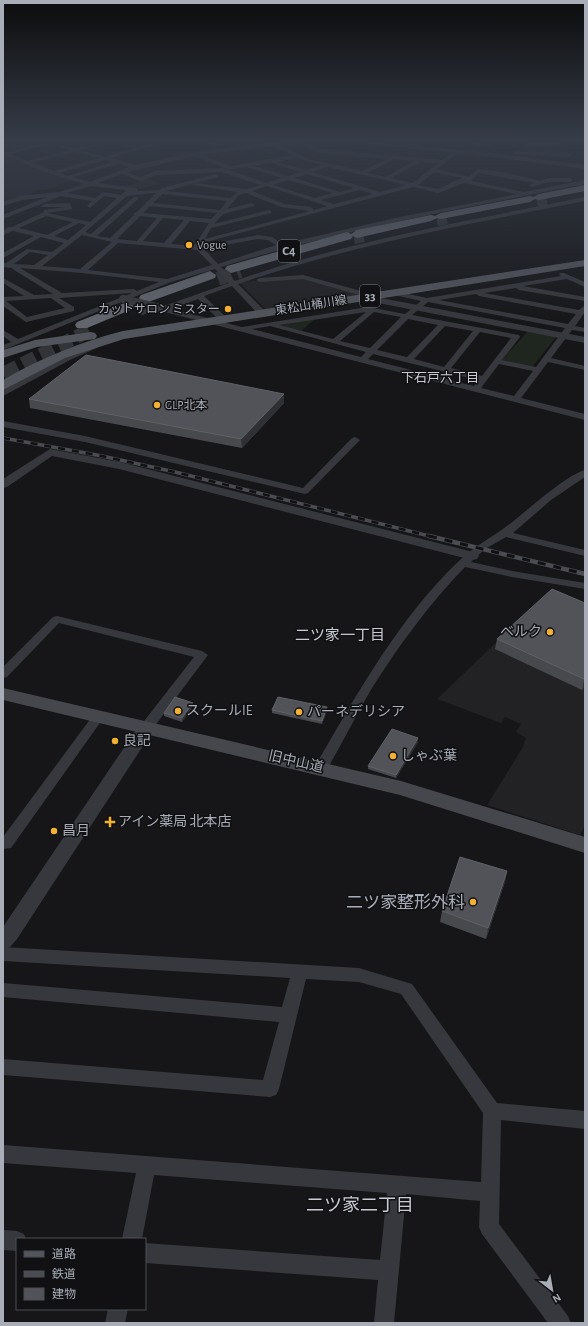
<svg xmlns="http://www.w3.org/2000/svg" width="588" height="1326" font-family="'Alegreya Sans','Noto Sans JP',sans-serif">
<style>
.built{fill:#222225}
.green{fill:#1e261f}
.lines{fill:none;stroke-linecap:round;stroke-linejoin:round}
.motorway-tunnel-far2{stroke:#333438;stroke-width:10;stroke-dasharray:10 5.5;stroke-linecap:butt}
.motorway-tunnel-far1{stroke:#333438;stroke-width:14;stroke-dasharray:14 6;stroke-linecap:butt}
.motorway-tunnel{stroke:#333438;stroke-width:17;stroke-dasharray:17 8;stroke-linecap:butt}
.minor{fill:#37383d;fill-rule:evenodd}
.tertiary{fill:#37383d;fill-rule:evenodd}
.secondary{fill:#45474d;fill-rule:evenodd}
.primary{fill:#53555c;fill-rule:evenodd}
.motorway{fill:#63666e;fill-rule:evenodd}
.rail-far1-casing{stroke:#4a4c52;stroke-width:3.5}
.rail-casing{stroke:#4a4c52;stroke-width:4.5}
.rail-far1{stroke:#111113;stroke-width:2.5;stroke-dasharray:7;stroke-linecap:butt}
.rail{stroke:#111113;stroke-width:3;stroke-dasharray:8;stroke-linecap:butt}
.minor-bridge{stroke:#37383d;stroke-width:8}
.wall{fill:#47494d}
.shaded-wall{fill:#2f3033}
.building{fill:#525359;stroke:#5f6168}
.poi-dot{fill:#f2b134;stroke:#111113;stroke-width:1.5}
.labels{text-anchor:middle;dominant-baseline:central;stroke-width:3;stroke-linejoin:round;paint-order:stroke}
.far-poi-label{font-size:12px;fill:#a8adb8;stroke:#111113;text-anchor:start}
.far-street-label{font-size:12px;fill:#a8adb8;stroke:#111113}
.shield{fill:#111113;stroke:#7b7e86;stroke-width:1}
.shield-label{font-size:13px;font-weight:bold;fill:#a8adb8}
.far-neighbourhood-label{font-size:13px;fill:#c9ccd4;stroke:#111113}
.poi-label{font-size:14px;fill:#a8adb8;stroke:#111113;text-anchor:start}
.street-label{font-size:14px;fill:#a8adb8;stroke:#111113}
.neighbourhood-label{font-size:15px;fill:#c9ccd4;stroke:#111113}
.near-poi-label{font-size:17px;fill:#a8adb8;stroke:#111113;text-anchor:end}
.near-neighbourhood-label{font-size:18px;fill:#c9ccd4;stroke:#111113}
</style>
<rect width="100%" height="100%" fill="#161618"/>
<g class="built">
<path d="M3 155 74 181 58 184 60 187 33 191 28 196 3 203Z"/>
<path d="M302 278 361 295 265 309 239 282Z"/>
<path d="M547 594 585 607V825L580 835 487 805 523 747 526 738 516 732 521 724 505 717 501 723 437 699Z"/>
</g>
<g class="green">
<path d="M147 178 161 184 140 189 125 187Z"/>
<path d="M312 319 314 320 301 331 277 325Z"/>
<path d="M529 330 557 336 532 367 502 360Z"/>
</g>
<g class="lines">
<g class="motorway-tunnel-far2">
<path d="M537 202 547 200"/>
<path d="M437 221 448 219"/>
<path d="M354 239 364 237"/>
</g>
<g class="motorway-tunnel-far1">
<path d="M218 279 240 271"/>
<path d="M139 309 155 302"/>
<path d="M5 373 92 329"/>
</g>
<path class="motorway-tunnel" d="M3 374 7 372"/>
<g class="minor">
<path d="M34 139C48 139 60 147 74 148 86 149 103 139 117 139L81 150 105 157 166 139H174L111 158 135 165 196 152 259 143 301 140 321 149 442 160 456 150 458 153 437 169 469 177 478 169 508 173 540 181 549 178H570L573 180 570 182H549L532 187 529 185 534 183 479 173 471 181 524 192 585 180V184C463 208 340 230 221 267L235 281C348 241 467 221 585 197V201C468 224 351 245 238 284L265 311V315H259L232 286 204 296 226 317V321H220L198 299 172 309 242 327 368 307 405 314 421 301 390 294V290L427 298 561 276 559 274 560 273H564L585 282V287L567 279 523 286 585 297V301L519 290 516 288 484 293 579 310 585 305V312L575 326 585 328V332L572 330 551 358 585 366V370L548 362 521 398 585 414V420L161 311V307L229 283 215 269 171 282 3 350V345L11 342 3 336V330L18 339 132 293 59 298 74 307V311L26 322 3 306V297L24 296 3 283V278L34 295 53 294 14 270 12 268 3 267V263H6L27 249 52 252 64 243 41 237 3 258V253L34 236 13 231 3 235V231L8 227H12L44 212V210L66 207H42L41 206 44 204 70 203 72 209 47 213 90 222 117 198 104 196 90 208 87 206 92 201 61 196 3 219V215L47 197 22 200 3 206V202L21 196 59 192 84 184 51 174 3 155V151L6 152 44 143ZM50 144 69 150 28 161 11 154ZM300 144 320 153 387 159 362 171 309 159 280 145ZM273 146 293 155 231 166 202 155ZM75 152 99 158 54 171 33 163ZM195 156 224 168 156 171 140 177 127 172ZM298 158 322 165 306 170 277 162ZM394 159 414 161 386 177 368 173ZM105 160 112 162 68 176 60 173ZM421 162 438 163 413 183 391 178ZM271 163 301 172 288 176 253 166ZM118 164 129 167 90 182 74 177ZM246 167 282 178 267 183 228 170ZM328 167 406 185 380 192 312 172ZM221 172 261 185 246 189 195 183 192 185 238 192 230 198 166 191 218 177 216 174 162 188 160 190 138 191 136 188 98 183 122 174 140 181 157 175ZM434 172 462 178 438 189 418 185ZM307 174 354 188 340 192 294 178ZM288 180 333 193 315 198 273 185ZM464 183 517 194 395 218 282 244 272 237 258 235 200 246 202 243 413 187 438 193ZM91 186 126 190 121 195 103 192 95 198 67 193ZM267 186 327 206 314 210 311 207 284 204 252 191ZM360 190 373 194 334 204 321 200ZM152 193H156L137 212 134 213V215L110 238 97 236 138 199V197H134L91 234 85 232 127 196ZM246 193 281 207 310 211 205 239 211 228 271 213V211L269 210 214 224 223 214 254 206 255 205 252 203 227 209 239 195ZM162 194 227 201 220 210 153 203ZM150 206 217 213 211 219 143 213ZM46 216 73 222 47 235 19 228ZM140 216 157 218 137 241 117 239ZM163 218 184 220 164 243 143 241ZM190 221 209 223 194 246 171 244ZM79 223 86 225 68 240 54 236ZM82 235 112 242 80 269 42 266ZM258 239 268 240 276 245 218 264 204 249ZM118 243 197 250 212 265 167 279 88 270ZM30 252 48 255 34 265 14 264ZM20 268 82 273 159 282 137 291 134 289 62 293ZM476 294 479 296 576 314 568 324 439 300ZM51 298 65 308 27 317 6 301ZM428 302 565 328 536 367 502 360 520 337 519 335 412 315ZM366 312 333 339 279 325ZM374 312 401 317 370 348 340 341ZM408 319 438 325 407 357 377 350ZM270 326 366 352 361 357 252 329ZM445 326 473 331 444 367 414 359ZM480 332 511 338 482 376 451 368ZM373 354 478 380 474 386 368 359ZM499 364 533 371 514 396 481 388Z"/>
<path d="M195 139C201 139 205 141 211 142 217 143 222 139 228 142L212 146Z"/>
<path d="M420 139H425L418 149H414Z"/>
<path d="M434 139H455L493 144 490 146Z"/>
<path d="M561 142 563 145 524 147 521 145 524 143Z"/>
<path d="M516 151 568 153 571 155 568 157 514 154Z"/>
<path d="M303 275 372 294 373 296 369 298 303 279 260 282 256 280 260 278Z"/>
<path d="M92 345 99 347 70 360 3 396V390L64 356Z"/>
<path d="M3 421 85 436 303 488 352 438 355 437 360 440 308 493 305 494 85 442 3 427Z"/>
<path d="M585 470V477L551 500 513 533 585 550V556L506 537 485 549 471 562 512 571 585 583V589L512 577 465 567C430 603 399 645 372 688 356 715 342 744 326 771L321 773 316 771 314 768C355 697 400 616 460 560 477 544 498 534 516 519 531 507 568 474 585 470Z"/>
<path d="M57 616 202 651 208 655 151 731H141L140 728 141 725 194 657 59 623 7 677 3 678V667L53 617Z"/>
<path d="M98 713 102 714 104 717 102 720 11 848 3 849V837L94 714Z"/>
<path d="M3 947 359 968 412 984 497 1103 585 1111V1129L501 1120 499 1224 568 1316 571 1323H548L482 1234 479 1227 480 1201 406 1194 394 1323H374L378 1280 145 1263V1243L380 1260 387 1193 154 1175 142 1239H122L136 1173 3 1163V1145L481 1182 483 1113 401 994 359 982 306 979 279 1089 276 1095 270 1097 3 1075V1059L263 1080 279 1022 3 997V983L282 1007 290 978 3 961Z"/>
<path d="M3 1230 17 1231 24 1234 26 1239H17V1251L3 1250Z"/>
<path d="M108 1309H128L125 1323H105Z"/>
</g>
<g class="tertiary">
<path d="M318 139H345L493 153 585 165V169L493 157Z"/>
<path d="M369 293 376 297 585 337V343L373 302 364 296Z"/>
<path d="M50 449 120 462 477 553 479 556 477 559 472 560 119 469 52 456 7 487 3 488V479Z"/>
<path d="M146 722 152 724 154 728 152 732 17 939 10 947 3 949V927L140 724Z"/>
</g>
<path class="secondary" d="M3 688 401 781 585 837V853L400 795 3 700Z"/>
<g class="primary">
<path d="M585 260V266L124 339 65 358 3 390V380C41 358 80 342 123 331Z"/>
<path d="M91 332 95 333 97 336 95 339 37 347 3 358V350L35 340Z"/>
</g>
<g class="motorway">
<path d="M585 185V191L539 200 535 199 530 202 441 219 437 218 431 221 357 238 353 236 351 239 231 273 225 269 227 266 347 232 351 234 357 230 431 215 435 216 441 213 530 196 534 197 539 194Z"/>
<path d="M210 271 216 275 215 278 151 301H141L139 298 141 295Z"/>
<path d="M130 301 135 302 137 305 135 308 87 328H77L75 325 77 322Z"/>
</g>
<defs>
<path id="rail-far1" d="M3 438 102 456 175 472 433 537"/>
<path id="rail" d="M429 536 585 574"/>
</defs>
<use href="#rail-far1" class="rail-far1-casing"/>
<use href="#rail" class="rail-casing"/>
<use href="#rail-far1" class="rail-far1"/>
<use href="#rail" class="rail"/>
<path class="minor-bridge" d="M123 299 164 309"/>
</g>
<g class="wall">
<path d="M284 394V403L242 448 30 408 29 399Z"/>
<path d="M585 603V686L582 690 495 649 497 639Z"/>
<path d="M193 703V706L182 722 164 716V713Z"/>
<path d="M272 710 327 711 322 724 272 713Z"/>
<path d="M418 742 396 778 368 769V766Z"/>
<path d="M507 871 505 882 486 939 440 922 442 911Z"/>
</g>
<g class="shaded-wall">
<path d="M284 394V403L242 448 241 439Z"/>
<path d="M585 678V686L582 690 584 679Z"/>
<path d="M193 703V706L182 722V718Z"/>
<path d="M327 707V711L322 724V721Z"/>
<path d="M418 738V742L396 778V775Z"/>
<path d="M507 871 505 882 486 939 488 928Z"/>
</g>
<g class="building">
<path d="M86 355 284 394 241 439 29 399Z"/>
<path d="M552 589 585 603V678L584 679 497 639Z"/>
<path d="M175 697 193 703 182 718 164 713Z"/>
<path d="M278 697 327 707 322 721 272 710Z"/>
<path d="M392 729 418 738 396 775 368 766Z"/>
<path d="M460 857 507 871 488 928 442 911Z"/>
</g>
<linearGradient id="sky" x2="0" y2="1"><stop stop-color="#0c0c0d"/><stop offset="0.43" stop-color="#363c48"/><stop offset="1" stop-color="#363c48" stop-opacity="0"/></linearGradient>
<rect width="588" height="325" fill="url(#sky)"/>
<g class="poi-dot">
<circle cx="189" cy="245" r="4"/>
<circle cx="228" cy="309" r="4"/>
<circle cx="157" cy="405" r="4"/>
<circle cx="550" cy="632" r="4"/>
<circle cx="178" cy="711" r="4"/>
<circle cx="299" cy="712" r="4"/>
<circle cx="115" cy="741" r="4"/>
<circle cx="393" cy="756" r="4"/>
<path d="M108 816h4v4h4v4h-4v4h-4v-4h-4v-4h4z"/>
<circle cx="54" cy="831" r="4"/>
<circle cx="473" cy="902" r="4"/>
</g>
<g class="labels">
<g class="far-poi-label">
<text x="197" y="245">Vogue</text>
<text x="220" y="309" text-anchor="end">カットサロン ミスター</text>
<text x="165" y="405">GLP北本</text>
</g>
<g class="far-street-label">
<text transform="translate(311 305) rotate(-9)">東松山桶川線</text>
</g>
<g class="shield">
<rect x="278" y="240" width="22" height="22" rx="3"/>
<rect x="360" y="285" width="20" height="22" rx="3"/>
</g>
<g class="shield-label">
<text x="289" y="251">C4</text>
<text x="370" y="296">33</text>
</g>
<g class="far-neighbourhood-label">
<text x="440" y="378">下石戸六丁目</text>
</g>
<g class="poi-label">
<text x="542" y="632" text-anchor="end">ベルク</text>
<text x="186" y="711">スクールIE</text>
<text x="307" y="712">パーネデリシア</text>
<text x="123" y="741">良記</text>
<text x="401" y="756">しゃぶ葉</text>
<text x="118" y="822">アイン薬局 北本店</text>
<text x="62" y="831">昌月</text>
</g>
<g class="street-label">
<text transform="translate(296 762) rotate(13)">旧中山道</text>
</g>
<g class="neighbourhood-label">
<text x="340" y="635">二ツ家一丁目</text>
</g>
<g class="near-poi-label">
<text x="465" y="902">二ツ家整形外科</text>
</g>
<g class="near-neighbourhood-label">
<text x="360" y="1206">二ツ家二丁目</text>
</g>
</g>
<rect width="588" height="1326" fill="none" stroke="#a8adb8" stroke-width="8"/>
<rect x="16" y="1238" width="130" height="72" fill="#111113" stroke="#4d4f55"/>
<rect x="24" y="1251" width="20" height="6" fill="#53555c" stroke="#4d4f55"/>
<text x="52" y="1258" font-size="12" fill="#a8adb8">道路</text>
<rect x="24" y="1271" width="20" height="6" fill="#4a4c52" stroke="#4d4f55"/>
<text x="52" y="1278" font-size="12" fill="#a8adb8">鉄道</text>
<rect x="24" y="1288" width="20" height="12" fill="#525359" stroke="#4d4f55"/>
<text x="52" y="1298" font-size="12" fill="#a8adb8">建物</text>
<g transform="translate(552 1290) rotate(149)" stroke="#111113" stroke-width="3" paint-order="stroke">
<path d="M0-3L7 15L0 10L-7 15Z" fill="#a8adb8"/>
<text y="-6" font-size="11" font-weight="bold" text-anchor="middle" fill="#a8adb8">N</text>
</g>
</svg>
